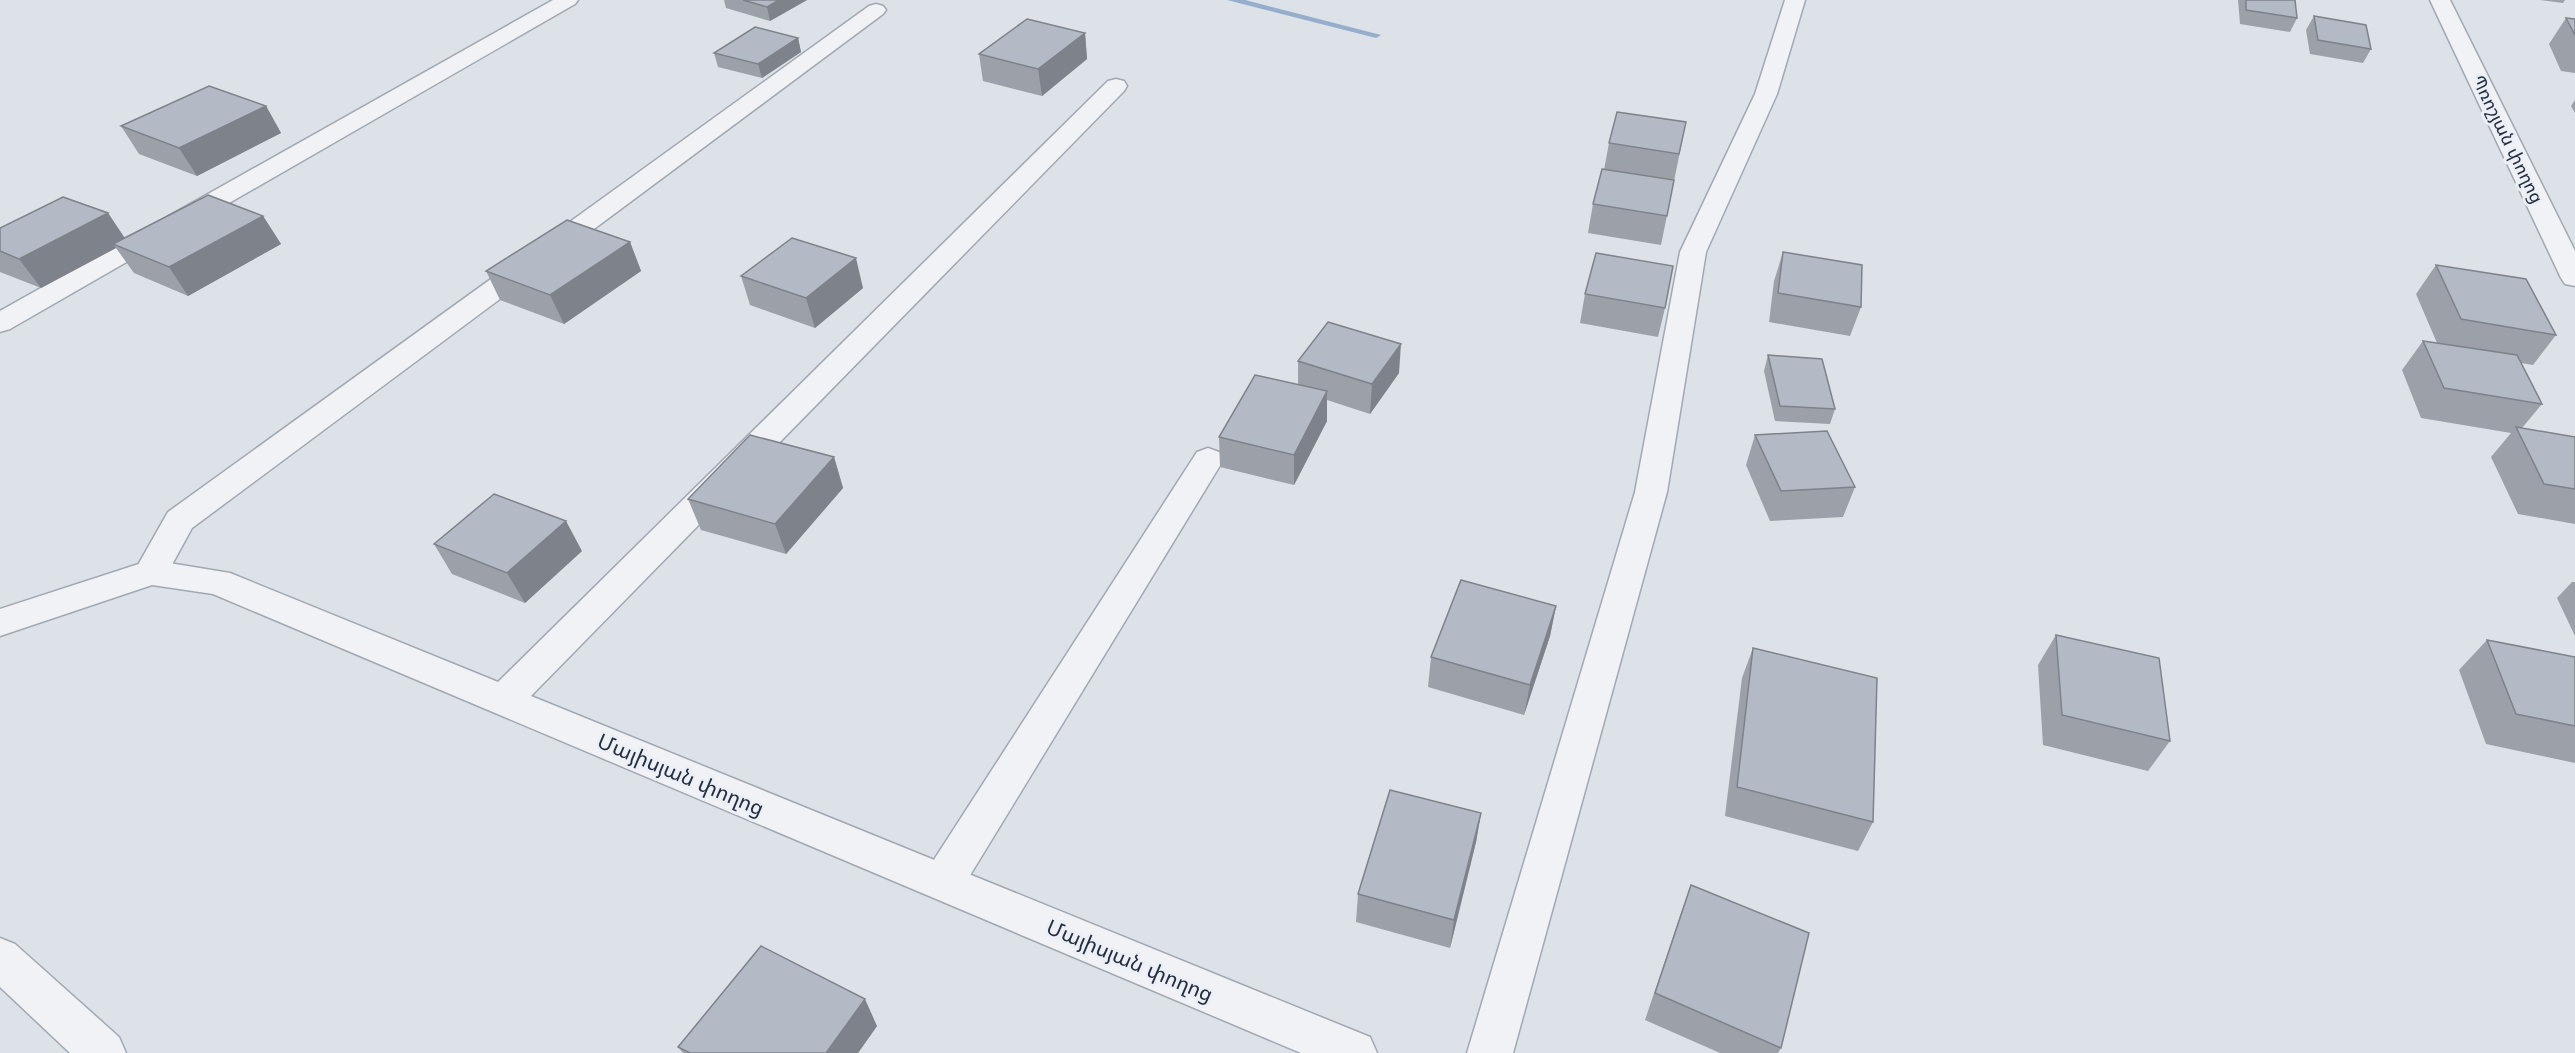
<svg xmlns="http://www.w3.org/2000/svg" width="2575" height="1053" font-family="Mulish,'Noto Sans Armenian',sans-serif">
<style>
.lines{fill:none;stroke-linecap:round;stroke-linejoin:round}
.stream{fill:#95aecb;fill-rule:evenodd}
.service-casing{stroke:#a2a8b2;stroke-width:3}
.minor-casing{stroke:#a2a8b2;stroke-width:3}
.service{fill:#f0f2f6;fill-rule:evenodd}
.minor{fill:#f0f2f6;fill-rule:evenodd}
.wall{fill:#9ba0a9}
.shaded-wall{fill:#7e828a}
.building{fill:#b4bac5;stroke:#7e828a;stroke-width:1.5}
.labels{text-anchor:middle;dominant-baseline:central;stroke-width:6;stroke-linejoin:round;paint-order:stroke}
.far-street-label{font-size:18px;fill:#252e3f;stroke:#ecf0f6}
.street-label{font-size:21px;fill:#252e3f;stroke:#ecf0f6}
</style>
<rect width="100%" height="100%" fill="#dde1e8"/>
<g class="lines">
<path class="stream" d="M1227 0H1245L1381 35 1376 38Z"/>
<defs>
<g id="service">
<path d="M876 4 883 6 886 10 883 14 192 528 163 581 151 584 139 581 134 572 168 512 869 6Z"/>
<path d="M1208 448 1219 452 1224 459 958 895 943 900 928 895 922 882 928 869 1197 452Z"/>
</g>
<g id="minor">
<path d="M553 0H578L575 4 10 329 0 332V311Z"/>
<path d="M1785 0H1805L1777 94 1706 252 1667 492 1513 1053H1467L1635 492 1680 252 1755 94Z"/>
<path d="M2430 0H2450L2575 251V286L2565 284 2561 278Z"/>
<path d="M1116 79 1124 81 1127 86 1124 91 531 696 1370 1037 1377 1053H1301L213 594 152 585 0 636V609L151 560 230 573 498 682 1108 81Z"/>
<path d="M0 938 15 944 119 1037 126 1053H70L0 987Z"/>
</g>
</defs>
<use href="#service" class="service-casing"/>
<use href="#minor" class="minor-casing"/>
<use href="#service" class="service"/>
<use href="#minor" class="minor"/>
</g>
<g class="wall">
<path d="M724 0H807L770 21 726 8Z"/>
<path d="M2238 0H2295L2297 18 2290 32 2240 24Z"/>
<path d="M2540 0H2565L2563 3Z"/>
<path d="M2314 16 2371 49 2363 63 2310 54 2306 30Z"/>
<path d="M2566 18 2575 19V73L2561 71 2549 44Z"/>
<path d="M1085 33 1087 59 1042 96 983 81 979 54Z"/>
<path d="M798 38 801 52 762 78 718 67 714 53Z"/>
<path d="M2575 100V113L2571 106Z"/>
<path d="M266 106 281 133 197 176 139 154 121 126Z"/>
<path d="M1686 122 1661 245 1588 233 1593 204 1604 170 1609 143Z"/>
<path d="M108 213 125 238 263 216 281 244 188 296 134 273 116 248 41 288 0 272V228Z"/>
<path d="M630 242 641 271 564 324 500 300 486 271Z"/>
<path d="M1783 252 1861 307 1850 336 1769 322 1774 281Z"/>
<path d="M2436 265 2556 335 2533 365 2521 363 2542 404 2522 428 2575 437V524L2518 514 2491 457 2511 433 2421 418 2402 370 2423 341 2437 343 2416 294Z"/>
<path d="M741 276 863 288 815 328 750 305Z"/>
<path d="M1585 294 1665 308 1658 337 1580 323Z"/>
<path d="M1768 355 1835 409 1830 424 1775 421 1764 371Z"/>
<path d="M1298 361 1399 373 1370 414 1327 400V421L1294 485 1220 467 1219 437 1298 384Z"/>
<path d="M1755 435 1855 487 1843 517 1770 521 1746 465Z"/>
<path d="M834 457 843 488 786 554 701 530 688 499Z"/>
<path d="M434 544 582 551 525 603 452 574Z"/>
<path d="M2572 582H2575V636L2557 598Z"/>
<path d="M1556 606 1550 636 1524 715 1428 687 1431 657Z"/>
<path d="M2056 635 2170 741 2148 771 2043 745 2038 665Z"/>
<path d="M2487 640 2575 657V763L2486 744 2459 670Z"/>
<path d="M1753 648 1873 822 1858 851 1725 816 1742 678Z"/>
<path d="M1481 813 1476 842 1450 948 1356 922 1358 894Z"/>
<path d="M1691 885 1781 1048 1778 1053H1720L1645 1020 1681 913Z"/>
<path d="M877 1026 858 1053H683L678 1047Z"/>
</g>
<g class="shaded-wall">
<path d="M779 0H807L770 21 767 7Z"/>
<path d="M1085 33 1087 59 1042 96 1038 69Z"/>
<path d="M798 38 801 52 762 78 758 64Z"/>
<path d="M266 106 281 133 197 176 179 148Z"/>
<path d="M108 213 127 242 113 244 116 248 41 288 19 259Z"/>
<path d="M263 216 281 244 188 296 169 267Z"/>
<path d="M630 242 641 271 564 324 550 295Z"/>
<path d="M856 258 863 288 815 328 806 298Z"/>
<path d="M1401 344 1399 373 1370 414 1372 384Z"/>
<path d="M1327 391V421L1294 485V455Z"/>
<path d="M834 457 843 488 786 554 775 524Z"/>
<path d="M566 521 582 551 525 603 507 573Z"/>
<path d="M1556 606 1550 636 1524 715 1530 685Z"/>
<path d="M1481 813 1476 842 1450 948 1454 920Z"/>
<path d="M865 999 877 1026 858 1053H826Z"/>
</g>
<g class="building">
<path d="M743 0H779L767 7Z"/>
<path d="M2246 0H2295L2297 18 2246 10Z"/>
<path d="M2314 16 2366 25 2371 49 2318 40Z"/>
<path d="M2566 18 2575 19V35Z"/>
<path d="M1027 19 1085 33 1038 69 979 54Z"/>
<path d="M755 27 798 38 758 64 714 53Z"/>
<path d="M209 86 266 106 179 148 121 126Z"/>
<path d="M1617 112 1686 122 1679 154 1609 143Z"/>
<path d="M1602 169 1674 180 1667 216 1593 204Z"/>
<path d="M208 195 263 216 169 267 113 244Z"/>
<path d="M63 197 108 213 19 259 0 251V228Z"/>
<path d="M567 220 630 242 550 295 486 271Z"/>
<path d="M792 238 856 258 806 298 741 276Z"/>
<path d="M1783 252 1862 265 1861 307 1778 293Z"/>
<path d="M1596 253 1673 266 1665 308 1585 294Z"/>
<path d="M2436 265 2526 279 2556 335 2461 319Z"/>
<path d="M1328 322 1401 344 1372 384 1298 361Z"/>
<path d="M2423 341 2517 355 2542 404 2444 388Z"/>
<path d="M1768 355 1822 359 1835 409 1780 406Z"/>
<path d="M1255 375 1327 391 1294 455 1219 437Z"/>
<path d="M2516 427 2575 437V489L2544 484Z"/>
<path d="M1827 431 1855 487 1781 491 1755 435Z"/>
<path d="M750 435 834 457 775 524 688 499Z"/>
<path d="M494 494 566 521 507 573 434 544Z"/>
<path d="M1461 580 1556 606 1530 685 1431 657Z"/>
<path d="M2056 635 2159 658 2170 741 2062 715Z"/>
<path d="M2487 640 2575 657V726L2516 714Z"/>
<path d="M1753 648 1877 678 1873 822 1737 787Z"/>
<path d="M1390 790 1481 813 1454 920 1358 894Z"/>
<path d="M1691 885 1809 933 1781 1048 1655 993Z"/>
<path d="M761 946 865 999 826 1053H690L678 1047Z"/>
</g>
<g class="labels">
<g class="far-street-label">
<text transform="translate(2508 139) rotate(64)">Պռոշյան փողոց</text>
</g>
<g class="street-label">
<text transform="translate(681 774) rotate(23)">Մայիսյան փողոց</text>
<text transform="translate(1130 960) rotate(23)">Մայիսյան փողոց</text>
</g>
</g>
</svg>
